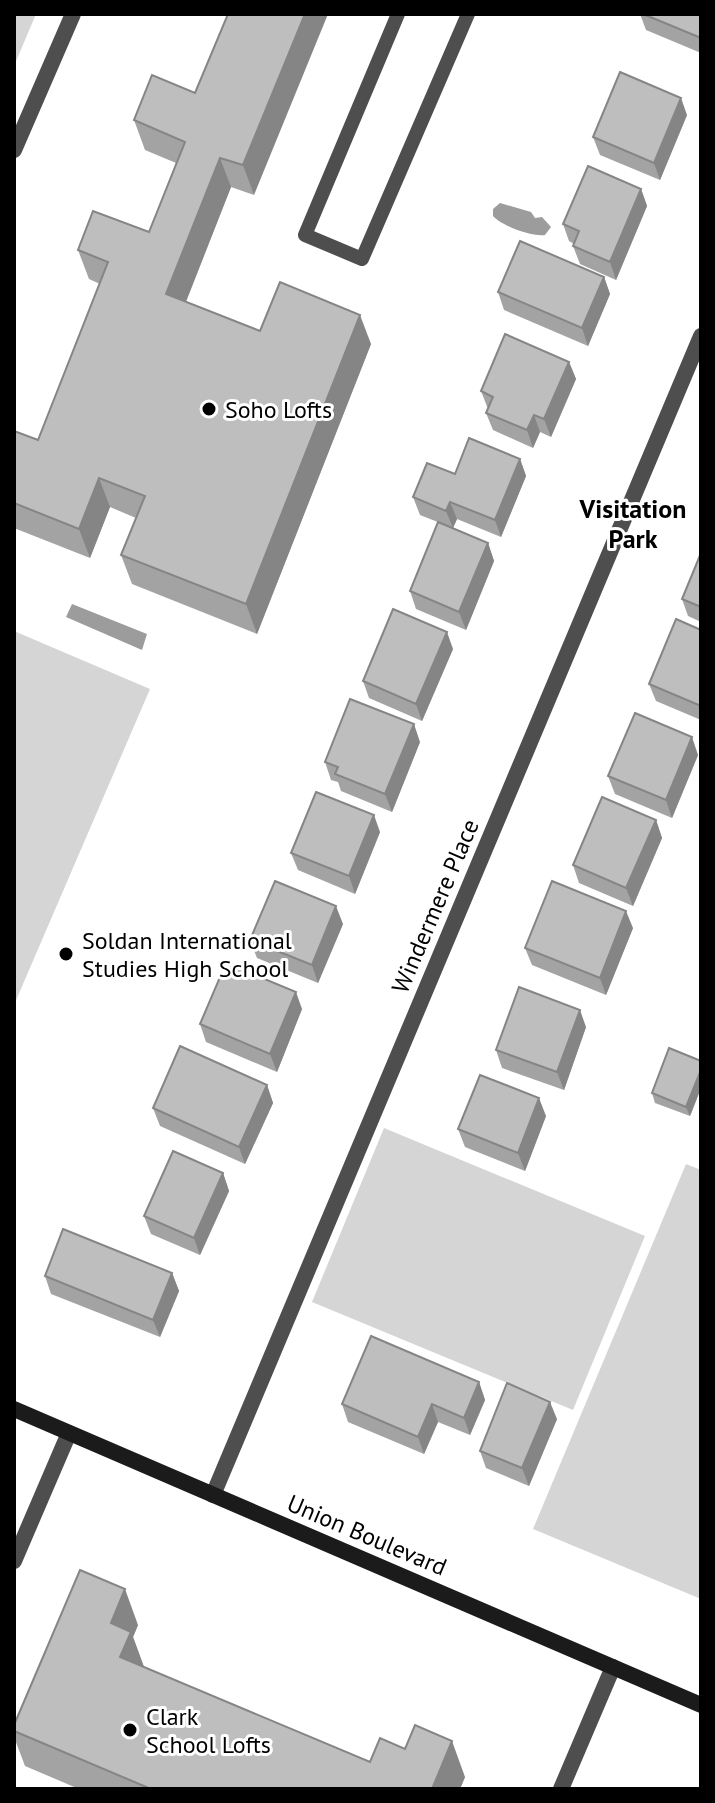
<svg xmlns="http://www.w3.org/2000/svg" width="715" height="1803" font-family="'PT Sans',sans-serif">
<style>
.green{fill:#d5d5d5}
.water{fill:#9c9c9c}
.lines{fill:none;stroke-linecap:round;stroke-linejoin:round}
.lane{stroke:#4e4e4e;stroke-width:14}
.street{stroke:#4e4e4e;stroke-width:16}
.secondary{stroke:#1b1b1b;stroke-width:16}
.wall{fill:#a3a3a3}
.shaded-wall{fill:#858585}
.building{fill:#bebebe;stroke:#858585;stroke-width:2}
.poi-dot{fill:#000;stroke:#fff;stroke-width:3}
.labels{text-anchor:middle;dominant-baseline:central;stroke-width:6;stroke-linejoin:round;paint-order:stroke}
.poi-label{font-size:24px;fill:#000;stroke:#fff;text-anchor:start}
.street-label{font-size:24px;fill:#000;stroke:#fff}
.neighbourhood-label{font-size:26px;font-weight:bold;fill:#000;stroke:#fff}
</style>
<rect width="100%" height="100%" fill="#fff"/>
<g class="green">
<path d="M14 14H36L14 66Z"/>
<path d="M14 631 150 689 14 1005Z"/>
<path d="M384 1128 645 1236 573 1410 312 1302Z"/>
<path d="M686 1164 701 1170V1599L533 1529Z"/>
</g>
<g class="water">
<path d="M500 203 531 212 535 218 542 217 551 227 545 235C532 237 502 226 493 216V209Z"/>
<path d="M72 604 147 634 142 650 66 617Z"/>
</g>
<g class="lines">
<path class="lane" d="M398 14 305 235 362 259 468 14"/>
<g class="street">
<path d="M14 150 73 14"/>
<path d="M213 1495 701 336"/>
<path d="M14 1561 69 1433"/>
<path d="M561 1789 613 1667"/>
</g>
<path class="secondary" d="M14 1409 701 1705"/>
</g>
<g class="wall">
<path d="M228 14 254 195 231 187 186 302 260 331 371 344 257 634 132 584 121 555 136 518 110 507 90 558 14 528V431L38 440 100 284 89 279 78 250 149 232 176 163 145 150 134 120 195 93Z"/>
<path d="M640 14H701V53L646 30Z"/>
<path d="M687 115 660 180 600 155 593 137Z"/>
<path d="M641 189 647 206 616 280 580 264 573 246 574 244 569 241 563 224Z"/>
<path d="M604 277 610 294 588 346 504 310 498 292Z"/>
<path d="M569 362 576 379 551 437 540 432 533 448 493 430 486 413 488 409 481 391Z"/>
<path d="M520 459 526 476 501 537 457 519 453 528 420 515 413 497 455 474Z"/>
<path d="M488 543 494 561 466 630 416 609 410 591Z"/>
<path d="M701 553V622L688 616 682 599Z"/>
<path d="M701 630V720L656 701 649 684Z"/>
<path d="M453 649 422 721 369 698 363 681Z"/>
<path d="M420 742 392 812 341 791 338 782 331 780 325 762Z"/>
<path d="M698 755 672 818 615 794 608 776Z"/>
<path d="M656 820 662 838 633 906 579 883 573 865Z"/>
<path d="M380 832 355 894 298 870 291 853Z"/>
<path d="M343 924 318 983 257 958 250 940Z"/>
<path d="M633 928 606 995 532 965 525 948Z"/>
<path d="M302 1009 277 1072 206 1042 200 1024Z"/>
<path d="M586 1027 564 1090 502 1068 496 1050Z"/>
<path d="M701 1061V1088L690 1116 655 1103 652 1093Z"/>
<path d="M267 1085 273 1103 245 1164 160 1126 153 1108Z"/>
<path d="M546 1116 525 1171 465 1147 458 1129Z"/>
<path d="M223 1173 229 1191 200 1255 151 1234 144 1216Z"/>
<path d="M172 1273 179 1291 160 1337 51 1294 45 1276Z"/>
<path d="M479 1382 485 1400 470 1435 438 1422 424 1454 348 1422 342 1404Z"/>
<path d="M557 1419 529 1486 486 1468 480 1451Z"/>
<path d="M138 1625 133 1637 144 1667 370 1762 465 1777 460 1789H79L25 1766 14 1737V1725Z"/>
</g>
<g class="shaded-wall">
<path d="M305 14H328L254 195 243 165Z"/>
<path d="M681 98 687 115 660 180 654 163Z"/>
<path d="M220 158 231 187 177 324 166 294Z"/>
<path d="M641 189 647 206 616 280 610 262Z"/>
<path d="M604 277 610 294 588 346 582 328Z"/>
<path d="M360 315 371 344 257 634 246 604Z"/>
<path d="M569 362 576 379 551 437 544 419Z"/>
<path d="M534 415 540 432 533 448 527 430Z"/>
<path d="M520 459 526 476 501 537 495 520Z"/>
<path d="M99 478 110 507 90 558 79 529Z"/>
<path d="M450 502 457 519 453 528 446 511Z"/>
<path d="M488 543 494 561 466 630 459 612Z"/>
<path d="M447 632 453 649 422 721 416 704Z"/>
<path d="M414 724 420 742 392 812 385 794Z"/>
<path d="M692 737 698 755 672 818 666 800Z"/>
<path d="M374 815 380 832 355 894 349 876Z"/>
<path d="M656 820 662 838 633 906 626 888Z"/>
<path d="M336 906 343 924 318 983 312 965Z"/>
<path d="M626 911 633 928 606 995 600 978Z"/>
<path d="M296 992 302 1009 277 1072 270 1054Z"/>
<path d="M580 1010 586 1027 564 1090 557 1072Z"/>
<path d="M701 1070V1088L690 1116 686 1107Z"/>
<path d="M267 1085 273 1103 245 1164 239 1147Z"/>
<path d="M539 1098 546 1116 525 1171 518 1153Z"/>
<path d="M223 1173 229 1191 200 1255 194 1238Z"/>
<path d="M172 1273 179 1291 160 1337 153 1320Z"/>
<path d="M479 1382 485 1400 470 1435 464 1418Z"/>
<path d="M550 1402 557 1419 529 1486 522 1468Z"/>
<path d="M432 1404 438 1422 424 1454 418 1437Z"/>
<path d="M125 1589 138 1625 133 1637 144 1667 120 1657 111 1623Z"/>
<path d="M452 1741 465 1777 460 1789H432Z"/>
</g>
<g class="building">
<path d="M228 14H305L243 165 220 158 166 294 260 331 280 282 360 315 246 604 121 555 145 496 99 478 79 529 14 503V431L38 440 108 262 78 250 93 211 149 232 185 142 134 120 152 75 195 93Z"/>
<path d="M643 14H701V38Z"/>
<path d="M620 72 681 98 654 163 593 137Z"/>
<path d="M588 166 641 189 610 262 573 246 579 231 563 224Z"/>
<path d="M520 241 604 277 582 328 498 292Z"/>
<path d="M505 334 569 362 544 419 534 415 527 430 486 413 493 397 481 391Z"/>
<path d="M469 438 520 459 495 520 450 502 446 511 413 497 427 463 455 474Z"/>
<path d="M438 522 488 543 459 612 410 591Z"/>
<path d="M701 553V607L682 599Z"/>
<path d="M393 609 447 632 416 704 363 681Z"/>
<path d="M676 619 701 630V706L649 684Z"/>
<path d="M350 699 414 724 385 794 335 774 338 767 325 762Z"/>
<path d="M635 713 692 737 666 800 608 776Z"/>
<path d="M316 792 374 815 349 876 291 853Z"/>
<path d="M602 797 656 820 626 888 573 865Z"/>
<path d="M275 881 336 906 312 965 250 940Z"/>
<path d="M552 881 626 911 600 978 525 948Z"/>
<path d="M226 963 296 992 270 1054 200 1024Z"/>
<path d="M519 987 580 1010 557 1072 496 1050Z"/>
<path d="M180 1046 267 1085 239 1147 153 1108Z"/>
<path d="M669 1048 701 1061V1070L686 1107 652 1093Z"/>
<path d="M480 1075 539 1098 518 1153 458 1129Z"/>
<path d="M173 1151 223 1173 194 1238 144 1216Z"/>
<path d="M63 1229 172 1273 153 1320 45 1276Z"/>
<path d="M371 1336 479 1382 464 1418 432 1404 418 1437 342 1404Z"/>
<path d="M507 1383 550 1402 522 1468 480 1451Z"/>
<path d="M80 1570 125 1589 111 1623 131 1632 120 1657 370 1762 380 1738 405 1749 415 1725 452 1741 432 1789H151L14 1731V1725Z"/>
</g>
<g class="poi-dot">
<circle cx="209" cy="409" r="8"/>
<circle cx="66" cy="954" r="8"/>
<circle cx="130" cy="1730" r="8"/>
</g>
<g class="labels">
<g class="poi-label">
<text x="225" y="409">Soho Lofts</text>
<text x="82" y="940">Soldan International<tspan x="82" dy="28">Studies High School</tspan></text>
<text x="146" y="1716">Clark<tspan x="146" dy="28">School Lofts</tspan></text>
</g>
<g class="street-label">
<text transform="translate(435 906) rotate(-67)">Windermere Place</text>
<text transform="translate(367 1535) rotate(23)">Union Boulevard</text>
</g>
<g class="neighbourhood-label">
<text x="633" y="508">Visitation<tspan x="633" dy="30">Park</tspan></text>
</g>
</g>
<rect width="715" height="1803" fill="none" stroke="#000000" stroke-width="32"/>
</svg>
